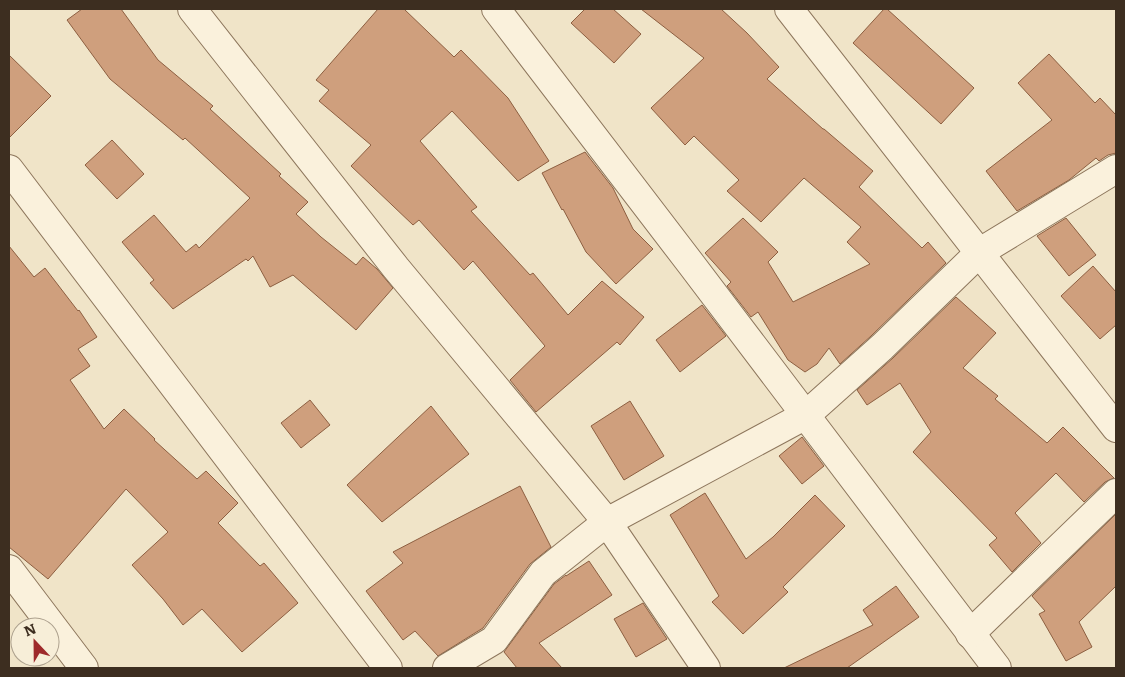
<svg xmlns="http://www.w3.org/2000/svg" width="1125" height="677" font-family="Literata,serif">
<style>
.building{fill:#cf9f7d;stroke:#8d5f41}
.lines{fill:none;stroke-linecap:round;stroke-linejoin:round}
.minor-casing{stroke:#8d765c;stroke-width:30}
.minor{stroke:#faf1dc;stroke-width:28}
</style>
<rect width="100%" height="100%" fill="#f0e4c8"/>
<g class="building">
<path d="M82 9H121L158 60 213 106 210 109 281 174 279 176 308 202 296 214 321 237 356 265 363 257 377 269 393 288 356 330 293 275 270 287 253 256 248 261 246 259 173 309 150 283 154 280 122 242 154 215 186 252 196 244 199 248 250 198 185 138 183 140 110 79 67 20Z"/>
<path d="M378 9H404L454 57 461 50 508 98 549 161 518 181 452 111 420 141 477 207 471 211 530 275 533 273 568 315 602 281 644 317 620 345 617 342 536 412 510 380 545 346 473 261 464 270 419 220 413 225 351 166 371 145 319 101 329 90 316 80Z"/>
<path d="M585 9H613L641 34 614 63 571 23Z"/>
<path d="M641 9H721L747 33 779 67 767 79 823 129H824L873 171 859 187 922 248 928 242 946 263 871 336 840 364 829 348 817 364 805 372 788 360 758 312 751 317 727 286 731 282 705 253 743 218 778 252 768 262 793 302 870 264 847 242 861 227 804 178 761 222 727 191 739 180 694 136 685 145 651 108 704 58Z"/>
<path d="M884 9H887L974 88 941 124 853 43Z"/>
<path d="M1049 54 1095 103 1100 98 1116 115V153L1108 155 1099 161 1096 158 1069 180 1017 211 986 171 1052 120 1018 83Z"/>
<path d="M9 55 51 96 9 138Z"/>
<path d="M112 140 144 174 117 199 85 165Z"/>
<path d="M585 152 613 188 633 229 653 249 616 284 586 252 563 209 562 210 542 173Z"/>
<path d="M1066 218 1096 255 1069 276 1037 236Z"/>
<path d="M9 246 34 277 45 268 78 311 79 310 97 337 78 349 90 366 70 380 104 429 124 409 155 439 154 440 197 479 206 471 238 503 218 523 260 566 264 563 298 603 242 652 202 609 183 625 163 599 132 565 168 532 126 489 48 579 9 547Z"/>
<path d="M1093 266 1116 292V325L1100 339 1061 296Z"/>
<path d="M956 297 996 333 963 368 998 396 995 399 1047 443 1063 427 1114 478 1105 482 1084 502 1056 473 1015 513 1041 543 1012 572 989 545 997 538 913 452 931 432 900 383 867 405 857 390 893 358Z"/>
<path d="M702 305 726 336 680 372 656 340Z"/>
<path d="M310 400 330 425 301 448 281 423Z"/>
<path d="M630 401 664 456 624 480 591 426Z"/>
<path d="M431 406 469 454 382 522 347 485Z"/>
<path d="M802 437 824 466 802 484 779 456Z"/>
<path d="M520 486 551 547 530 564 483 628 438 656 415 631 403 640 366 591 403 563 393 552Z"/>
<path d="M705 493 746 559 773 537 815 495 845 526 783 587 788 592 743 634 712 602 719 596 670 515Z"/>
<path d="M1116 514V586L1079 622 1092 647 1066 661 1039 614 1045 611 1032 596Z"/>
<path d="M589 561 612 595 539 643 562 668H517L504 652 554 584 566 575V576Z"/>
<path d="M896 586 919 617 847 668H784L873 625 863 610Z"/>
<path d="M643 603 667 639 636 657 614 619Z"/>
</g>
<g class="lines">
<defs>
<g id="minor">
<path d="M192 9 396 268 607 522 706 668"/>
<path d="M496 9 691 264 997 668"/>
<path d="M789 9 1116 428"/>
<path d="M9 169 388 668"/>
<path d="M9 569 84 668"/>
<path d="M970 634 1116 493"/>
<path d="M447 668 494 640 543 573 607 522 806 415 882 347 980 252 1116 169"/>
</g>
</defs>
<use href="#minor" class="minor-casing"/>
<use href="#minor" class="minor"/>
</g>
<rect width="1125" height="677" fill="none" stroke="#3d2e20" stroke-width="20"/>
<g transform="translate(35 642) rotate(338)"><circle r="24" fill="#f7eed8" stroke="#ada18e"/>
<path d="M0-4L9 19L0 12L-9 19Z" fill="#9e2a2b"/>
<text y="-8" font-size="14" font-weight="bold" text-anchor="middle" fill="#3d2e20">N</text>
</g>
</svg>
